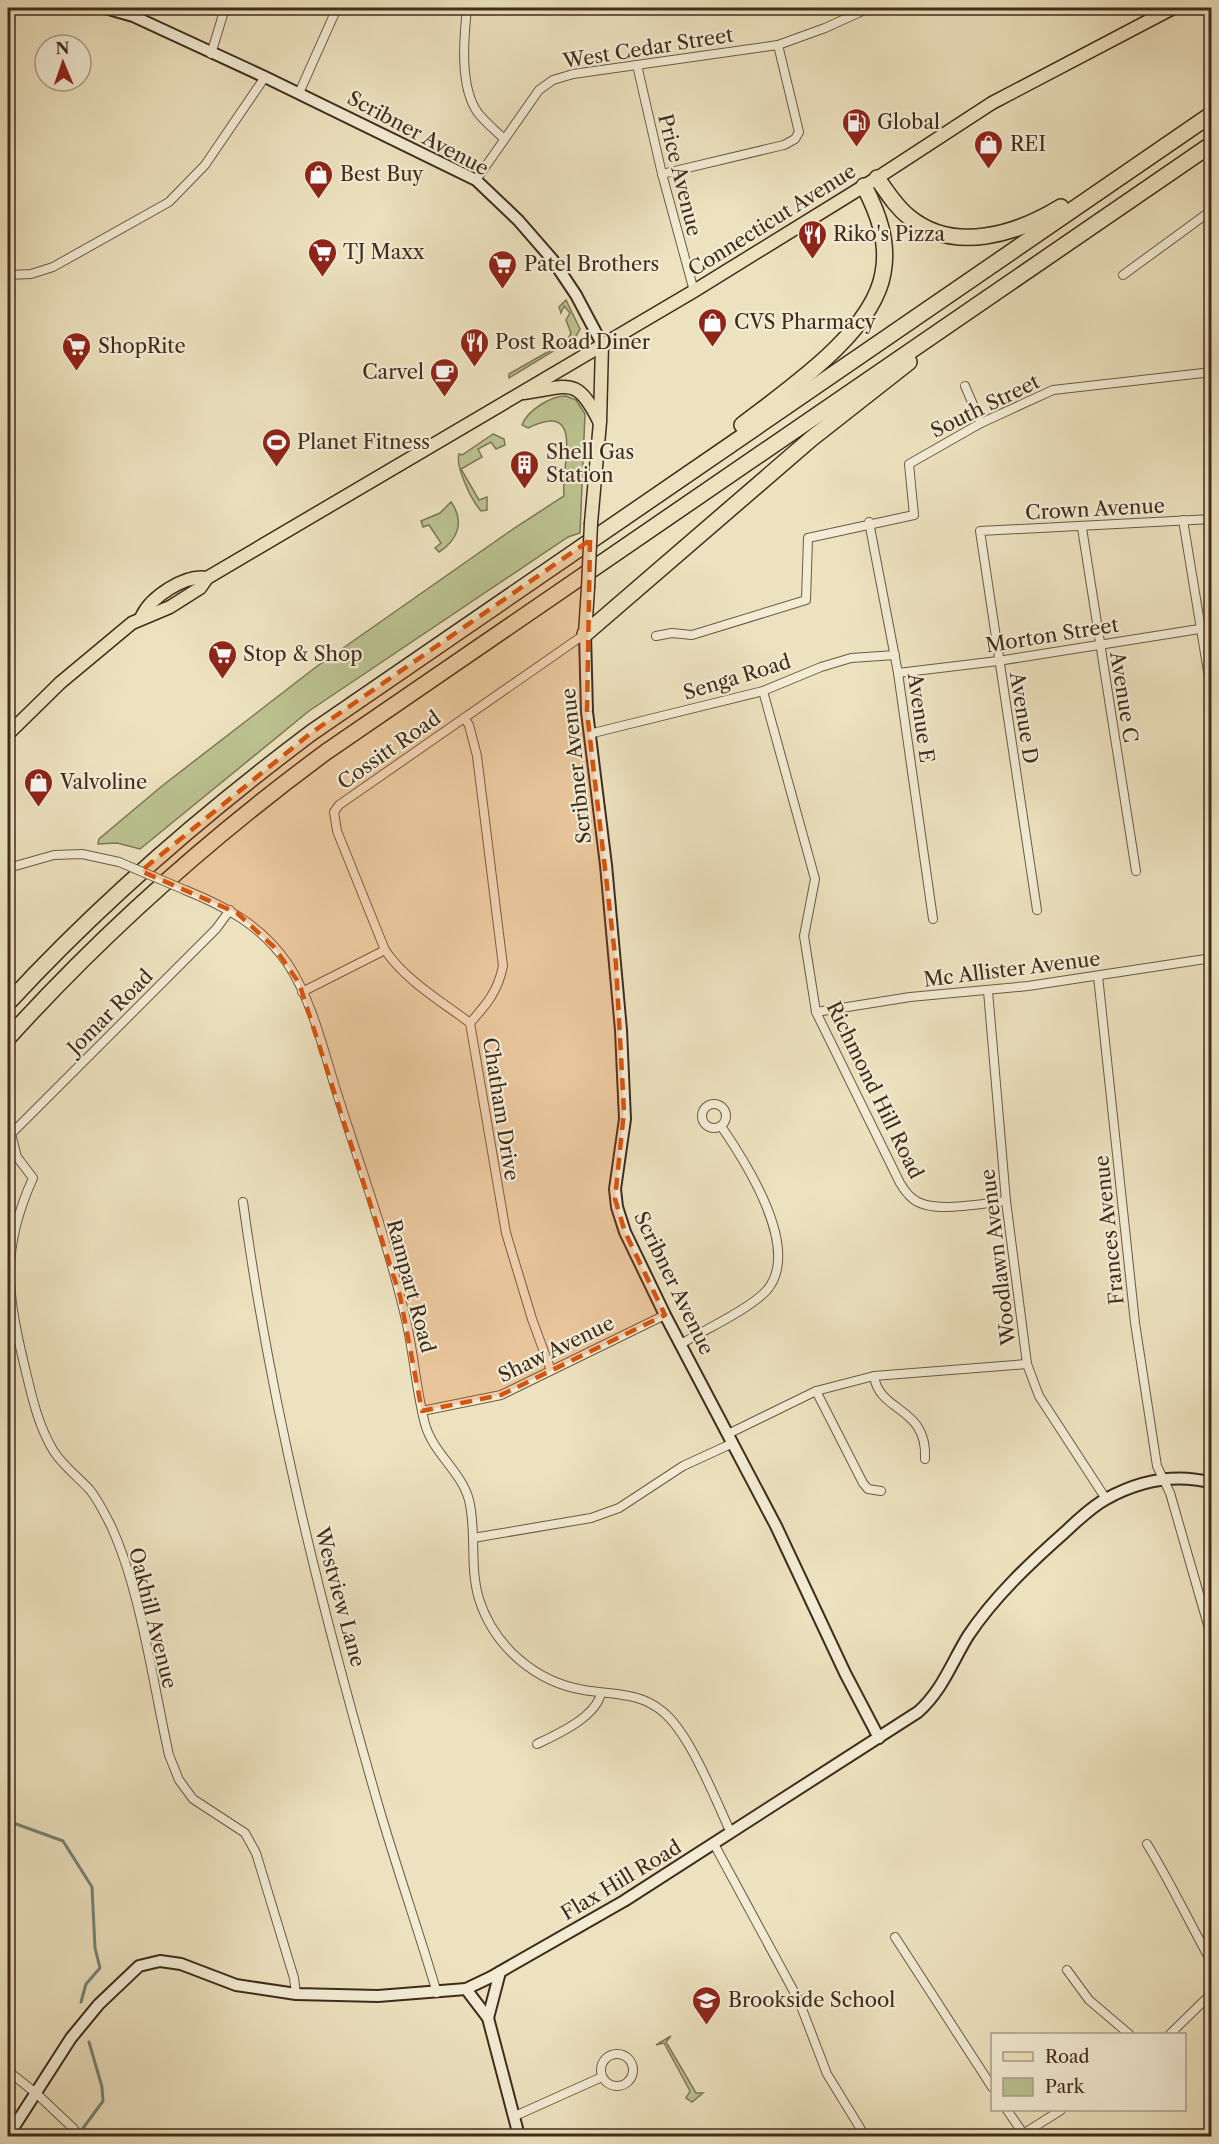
<svg xmlns="http://www.w3.org/2000/svg" width="1219" height="2144" font-family="'Libre Caslon Text',serif">
<style>
.green{fill:#bbc290;stroke:#7e7756;stroke-width:1.5}
.lines{fill:none;stroke-linecap:round;stroke-linejoin:round}
.stream{stroke:#758377;stroke-width:3}
.street-casing{stroke:#6b5a45;stroke-width:10}
.secondary-casing{stroke:#402c1c;stroke-width:14}
.primary-casing{stroke:#402c1c;stroke-width:15}
.highway-casing{stroke:#402c1c;stroke-width:18}
.street{stroke:#f3ecd5;stroke-width:8}
.secondary{stroke:#f3ecd5;stroke-width:10}
.primary{stroke:#ede2bf;stroke-width:12}
.highway{stroke:#ede2bf;stroke-width:15}
.street-bridge-casing{stroke:#6b5a45;stroke-width:10;stroke-linecap:butt}
.primary-bridge-casing{stroke:#402c1c;stroke-width:15;stroke-linecap:butt}
.street-bridge{stroke:#f3ecd5;stroke-width:8}
.primary-bridge{stroke:#ede2bf;stroke-width:12}
.marked{fill:#d7540e;fill-opacity:0.2;stroke:#d7540e;stroke-width:4.5;stroke-dasharray:12 8;stroke-linejoin:round}
.labels{text-anchor:middle;dominant-baseline:central;stroke-width:4.5;stroke-linejoin:round;paint-order:stroke}
.street-label{font-size:20px;fill:#402c1c;stroke:#f3ecd5}
.poi-label{font-size:20px;fill:#402c1c;stroke:#f3ecd5;text-anchor:start}
</style>
<rect width="100%" height="100%" fill="#ede2bf"/>
<filter id="stains"><feTurbulence type="fractalNoise" baseFrequency=".00333" numOctaves="4"/><feColorMatrix values="0 0 0 0 .2 0 0 0 0 .09 0 0 0 0 .02 0 0 0 .5 -.17"/></filter>
<radialGradient id="worn" r=".72"><stop offset=".6" stop-color="#630" stop-opacity="0"/><stop offset="1" stop-color="#630" stop-opacity=".3"/></radialGradient>
<g class="green">
<path d="M566 300 580 329 575 338 509 378V374L567 341 571 333 566 320 570 313 564 306 561 313 559 307Z"/>
<path d="M566 396 576 400 585 414 580 533 568 537 309 711 140 849 117 843 98 844 99 839 162 786 316 667 516 527 564 496C560 468 587 399 528 428L522 425C527 411 550 396 566 396Z"/>
<path d="M493 434 504 439 505 445 496 449 491 442 478 449 482 457 461 469 479 500 487 497V510L481 511C472 501 455 467 459 454L462 455Z"/>
<path d="M451 502C465 521 458 540 439 552L435 548 441 543 429 525 423 527 421 521 440 513Z"/>
<path d="M671 2036 666 2042 696 2093H703L692 2102 686 2098 690 2091 664 2043 656 2045Z"/>
</g>
<g class="lines">
<g class="stream">
<path d="M8 1821 63 1841 92 1887 95 1948 100 1968 86 1984 81 2002"/>
<path d="M78 2135 103 2101 102 2087 89 2042"/>
</g>
<defs>
<g id="street">
<path d="M467 8C464 37 459 87 478 113 485 122 496 131 504 139"/>
<path d="M211 54 225 8"/>
<path d="M637 65 662 174 694 291"/>
<path d="M299 93 337 8"/>
<path d="M662 174 784 145 795 139 799 132 778 45"/>
<path d="M476 180 539 90 553 80 573 74 778 45 825 28 869 8"/>
<path d="M8 275 31 274 53 267 169 202 205 165 265 77"/>
<path d="M1123 275 1212 210"/>
<path d="M965 386 981 423"/>
<path d="M1183 520 1212 696"/>
<path d="M869 522 898 673 933 919"/>
<path d="M1082 528 1136 871"/>
<path d="M656 636 672 633 692 635 806 600 808 538 914 515 909 464 981 423 1053 390 1212 372"/>
<path d="M898 673 998 661 1212 627"/>
<path d="M763 691 815 879 804 936 816 1012 900 1183C903 1188 907 1194 912 1198 930 1215 982 1203 1006 1201"/>
<path d="M464 718 469 725 477 756 503 966C498 991 487 1004 470 1023"/>
<path d="M589 734 763 691 821 667 851 658 895 655"/>
<path d="M8 868 54 855 82 854 119 862"/>
<path d="M185 890C227 907 262 926 288 964 312 1001 323 1048 336 1090 360 1166 388 1242 406 1320 414 1354 416 1390 425 1424 433 1453 461 1471 469 1500 477 1532 469 1566 479 1599 494 1646 535 1682 584 1690 612 1695 639 1692 662 1711 690 1733 715 1799 731 1833"/>
<path d="M230 910 216 929 11 1134 17 1157 33 1178C0 1251 7 1293 25 1368 32 1397 38 1425 53 1450 62 1465 78 1477 90 1490 98 1500 105 1514 111 1526 141 1591 153 1684 169 1755L179 1780 193 1799 245 1833 256 1853 294 1978 296 1994"/>
<path d="M1037 910 980 531 1212 519"/>
<path d="M1098 976 1135 1323 1157 1466 1170 1493 1212 1639"/>
<path d="M988 991 1006 1201 1027 1364 1039 1396 1106 1499"/>
<path d="M302 992 385 950"/>
<path d="M816 1012 910 997 1028 986 1212 958"/>
<path d="M470 1023C441 1001 405 980 385 950L337 831 334 812 339 805 585 634"/>
<path d="M470 1023 506 1233 532 1319 550 1368"/>
<circle cx="714" cy="1116" r="12"/>
<path d="M243 1202C271 1408 322 1611 380 1811 398 1872 419 1932 437 1993"/>
<path d="M681 1344C704 1330 750 1309 767 1290 802 1249 745 1161 721 1126"/>
<path d="M874 1376C879 1413 928 1406 925 1459"/>
<path d="M816 1391 863 1483 868 1489 881 1491"/>
<path d="M422 1411 501 1395 665 1315"/>
<path d="M728 1434 816 1391 874 1376 1027 1364"/>
<path d="M473 1538 591 1518 619 1508 683 1466 733 1443"/>
<path d="M537 1744C558 1734 596 1717 601 1693"/>
<path d="M714 1844 799 2001 827 2074 865 2136"/>
<path d="M1147 1844C1171 1883 1190 1924 1212 1963"/>
<path d="M895 1937 992 2087"/>
<path d="M1067 1970 1089 2000 1129 2034"/>
<path d="M1170 2034 1212 1993"/>
<circle cx="617" cy="2070" r="16"/>
<path d="M8 2071 37 2094 74 2129 78 2136"/>
<path d="M1007 2110 1025 2136"/>
<path d="M515 2116 602 2077"/>
<path d="M1020 2136 1061 2110"/>
</g>
<g id="secondary">
<path d="M105 8 133 16 265 77 476 180 518 220 552 259 576 295 602 344"/>
<path d="M585 634 587 712 606 865 621 1030 625 1119 615 1189 617 1207 625 1232 665 1315 776 1526 845 1673 879 1738"/>
<path d="M466 1989 488 2018 519 2136"/>
<path d="M488 2018 500 1972"/>
<path d="M8 2136 71 2038 99 2004 139 1966 160 1961 181 1964 236 1985 296 1994 378 1996 466 1989 491 1977 624 1901 918 1712C942 1691 952 1662 968 1636 994 1597 1029 1564 1064 1533 1077 1521 1091 1507 1106 1499 1139 1481 1175 1473 1212 1483"/>
</g>
<g id="primary">
<path d="M524 393C569 387 576 375 599 421"/>
<path d="M591 523 600 422 602 344"/>
<path d="M142 616C151 597 185 574 207 578"/>
<path d="M585 634 588 588"/>
<path d="M8 734 60 683 132 623 170 607 200 588 207 578 694 291 877 178 992 103 1173 8"/>
</g>
<g id="highway">
<path d="M877 178C887 192 896 207 909 217 954 254 1017 234 1061 207"/>
<path d="M742 425C787 390 873 333 883 273 889 242 878 213 864 186"/>
<path d="M585 634 811 439 909 362"/>
<path d="M8 1003C100 903 202 815 311 733L1212 114"/>
<path d="M8 1038C104 932 211 837 326 752L1212 144"/>
</g>
</defs>
<use href="#street" class="street-casing"/>
<use href="#secondary" class="secondary-casing"/>
<use href="#primary" class="primary-casing"/>
<use href="#highway" class="highway-casing"/>
<use href="#street" class="street"/>
<use href="#secondary" class="secondary"/>
<use href="#primary" class="primary"/>
<use href="#highway" class="highway"/>
<defs>
<path id="street-bridge" d="M119 862 185 890"/>
<path id="primary-bridge" d="M588 588 591 523"/>
</defs>
<use href="#street-bridge" class="street-bridge-casing"/>
<use href="#primary-bridge" class="primary-bridge-casing"/>
<use href="#street-bridge" class="street-bridge"/>
<use href="#primary-bridge" class="primary-bridge"/>
</g>
<path class="marked" d="M590 540 587 712 616 964 624 1111 615 1199 625 1232 665 1315 501 1395 422 1411 400 1296 299 983 274 947 237 913 141 871 311 733Z"/>
<defs>
<symbol id="fuel-pin" viewBox="-11 -11 22 30"><path d="M0 17L-7.5 6A9.5 9.5 0 1 1 7.5 6Z" fill="#8f2418" stroke="#f3ecd5"/><path d="M-5.5-6h7V0h2V4h1.3V-2.5L3-4.5l.8-.8L6-3V5H2.5V1h-1V6h-7ZM-4.2-4.7v3.2H.2V-4.7Z" fill="#fff"/></symbol>
<symbol id="shop-pin" viewBox="-11 -11 22 30"><path d="M0 17L-7.5 6A9.5 9.5 0 1 1 7.5 6Z" fill="#8f2418" stroke="#f3ecd5"/><path d="M-5-2.5h2.3a2.7 3.5 0 0 1 5.4 0H5L5.5 6h-11ZM-1.5-2.5h3a1.5 2.3 0 0 0-3 0Z" fill="#fff"/></symbol>
<symbol id="restaurant-pin" viewBox="-11 -11 22 30"><path d="M0 17L-7.5 6A9.5 9.5 0 1 1 7.5 6Z" fill="#8f2418" stroke="#f3ecd5"/><path d="M-5-6h1v4h1v-4h1v4h1v-4h1v5L-1.5 .5V6h-2V.5L-5-1ZM5-6V6H3V1.5H1.5Q1.5-4 5-6Z" fill="#fff"/></symbol>
<symbol id="supermarket-pin" viewBox="-11 -11 22 30"><path d="M0 17L-7.5 6A9.5 9.5 0 1 1 7.5 6Z" fill="#8f2418" stroke="#f3ecd5"/><path d="M-6-5.5h2.5l.6 2H6L4.5 2H-2.5L-4.4-4H-6ZM-1.5 3.2a1.3 1.3 0 1 0 .1 0ZM3 3.2a1.3 1.3 0 1 0 .1 0Z" fill="#fff"/></symbol>
<symbol id="cafe-pin" viewBox="-11 -11 22 30"><path d="M0 17L-7.5 6A9.5 9.5 0 1 1 7.5 6Z" fill="#8f2418" stroke="#f3ecd5"/><path d="M-5.5-4.5H6V0H3Q3 3.5 0 3.5H-2.5Q-5.5 3.5-5.5 0ZM3-3.2v2h1.7v-2ZM-6 4.5H4V6H-6Z" fill="#fff"/></symbol>
<symbol id="stadium-pin" viewBox="-11 -11 22 30"><path d="M0 17L-7.5 6A9.5 9.5 0 1 1 7.5 6Z" fill="#8f2418" stroke="#f3ecd5"/><path d="M0-5a6.5 5 0 1 0 0 10a6.5 5 0 1 0 0-10ZM-3.5-1.8h7v3.6h-7Z" fill="#fff"/></symbol>
<symbol id="building-pin" viewBox="-11 -11 22 30"><path d="M0 17L-7.5 6A9.5 9.5 0 1 1 7.5 6Z" fill="#8f2418" stroke="#f3ecd5"/><path d="M-4-6H4V6H1V3H-1V6H-4ZM-2.5-4.3h1.7v1.8h-1.7ZM.8-4.3h1.7v1.8H.8ZM-2.5-1h1.7V.8h-1.7ZM.8-1h1.7V.8H.8Z" fill="#fff"/></symbol>
<symbol id="school-pin" viewBox="-11 -11 22 30"><path d="M0 17L-7.5 6A9.5 9.5 0 1 1 7.5 6Z" fill="#8f2418" stroke="#f3ecd5"/><path d="M0-5L7-2L0 1L-7-2ZM-4 1L0 2.5L4 1V4Q0 6-4 4Z" fill="#fff"/></symbol>
</defs>
<g fill-rule="evenodd">
<use href="#fuel-pin" x="840" y="106" width="33" height="45"/>
<use href="#shop-pin" x="972" y="128" width="33" height="45"/>
<use href="#shop-pin" x="302" y="158" width="33" height="45"/>
<use href="#restaurant-pin" x="796" y="218" width="33" height="45"/>
<use href="#supermarket-pin" x="306" y="236" width="33" height="45"/>
<use href="#supermarket-pin" x="486" y="248" width="33" height="45"/>
<use href="#shop-pin" x="696" y="306" width="33" height="45"/>
<use href="#restaurant-pin" x="458" y="326" width="33" height="45"/>
<use href="#supermarket-pin" x="60" y="330" width="33" height="45"/>
<use href="#cafe-pin" x="428" y="356" width="33" height="45"/>
<use href="#stadium-pin" x="260" y="426" width="33" height="45"/>
<use href="#building-pin" x="508" y="448" width="33" height="45"/>
<use href="#supermarket-pin" x="206" y="638" width="33" height="45"/>
<use href="#shop-pin" x="22" y="766" width="33" height="45"/>
<use href="#school-pin" x="690" y="1984" width="33" height="45"/>
</g>
<g class="labels">
<g class="street-label">
<text transform="translate(648 48) rotate(-9)">West Cedar Street</text>
<text transform="translate(418 133) rotate(28)">Scribner Avenue</text>
<text transform="translate(680 175) rotate(76)">Price Avenue</text>
<text transform="translate(772 220) rotate(-32)">Connecticut Avenue</text>
<text transform="translate(985 406) rotate(-26)">South Street</text>
<text transform="translate(1095 509) rotate(-3)">Crown Avenue</text>
<text transform="translate(1052 635) rotate(-9)">Morton Street</text>
<text transform="translate(737 677) rotate(-17)">Senga Road</text>
<text transform="translate(1124 697) rotate(81)">Avenue C</text>
<text transform="translate(921 718) rotate(82)">Avenue E</text>
<text transform="translate(1024 718) rotate(81)">Avenue D</text>
<text transform="translate(389 750) rotate(-35)">Cossitt Road</text>
<text transform="translate(576 766) rotate(-96)">Scribner Avenue</text>
<text transform="translate(1012 969) rotate(-7)">Mc Allister Avenue</text>
<text transform="translate(110 1012) rotate(-45)">Jomar Road</text>
<text transform="translate(875 1090) rotate(64)">Richmond Hill Road</text>
<text transform="translate(501 1109) rotate(81)">Chatham Drive</text>
<text transform="translate(1109 1230) rotate(-96)">Frances Avenue</text>
<text transform="translate(998 1257) rotate(-97)">Woodlawn Avenue</text>
<text transform="translate(674 1283) rotate(64)">Scribner Avenue</text>
<text transform="translate(411 1286) rotate(75)">Rampart Road</text>
<text transform="translate(556 1349) rotate(-26)">Shaw Avenue</text>
<text transform="translate(340 1597) rotate(75)">Westview Lane</text>
<text transform="translate(153 1618) rotate(76)">Oakhill Avenue</text>
<text transform="translate(621 1880) rotate(-31)">Flax Hill Road</text>
</g>
<g class="poi-label">
<text x="877" y="122">Global</text>
<text x="1010" y="144">REI</text>
<text x="340" y="174">Best Buy</text>
<text x="833" y="234">Riko's Pizza</text>
<text x="343" y="252">TJ Maxx</text>
<text x="524" y="264">Patel Brothers</text>
<text x="734" y="322">CVS Pharmacy</text>
<text x="495" y="342">Post Road Diner</text>
<text x="98" y="346">ShopRite</text>
<text x="424" y="372" text-anchor="end">Carvel</text>
<text x="297" y="442">Planet Fitness</text>
<text x="546" y="452">Shell Gas<tspan x="546" dy="23">Station</tspan></text>
<text x="243" y="654">Stop &amp; Shop</text>
<text x="60" y="782">Valvoline</text>
<text x="728" y="2000">Brookside School</text>
</g>
</g>
<rect width="1219" height="2144" fill="none" stroke="#ede2bf" stroke-width="30"/>
<rect x="9" y="9" width="1201" height="2126" fill="none" stroke="#402c1c" stroke-width="3"/>
<rect x="15" y="15" width="1189" height="2114" fill="none" stroke="#402c1c" stroke-width="1.5"/>
<rect x="991" y="2033" width="195" height="78" fill="#f3ecd5" stroke="#ab9f8b" stroke-width="1.5"/>
<rect x="1003" y="2052" width="30" height="9" fill="#ede2bf" stroke="#ab9f8b" stroke-width="1.5"/>
<text x="1045" y="2063" font-size="18" fill="#402c1c">Road</text>
<rect x="1003" y="2078" width="30" height="18" fill="#bbc290" stroke="#ab9f8b" stroke-width="1.5"/>
<text x="1045" y="2093" font-size="18" fill="#402c1c">Park</text>
<g transform="translate(63 63) rotate(358)"><circle r="28" fill="#f3ecd5" stroke="#ab9f8b" stroke-width="1.5"/>
<path d="M0-4.5L10 22L0 15L-10 22Z" fill="#8f2418"/>
<text y="-9" font-size="16" font-weight="bold" text-anchor="middle" fill="#402c1c">N</text>
</g>
<rect width="100%" height="100%" filter="url(#stains)"/>
<rect width="100%" height="100%" fill="url(#worn)"/>
</svg>
